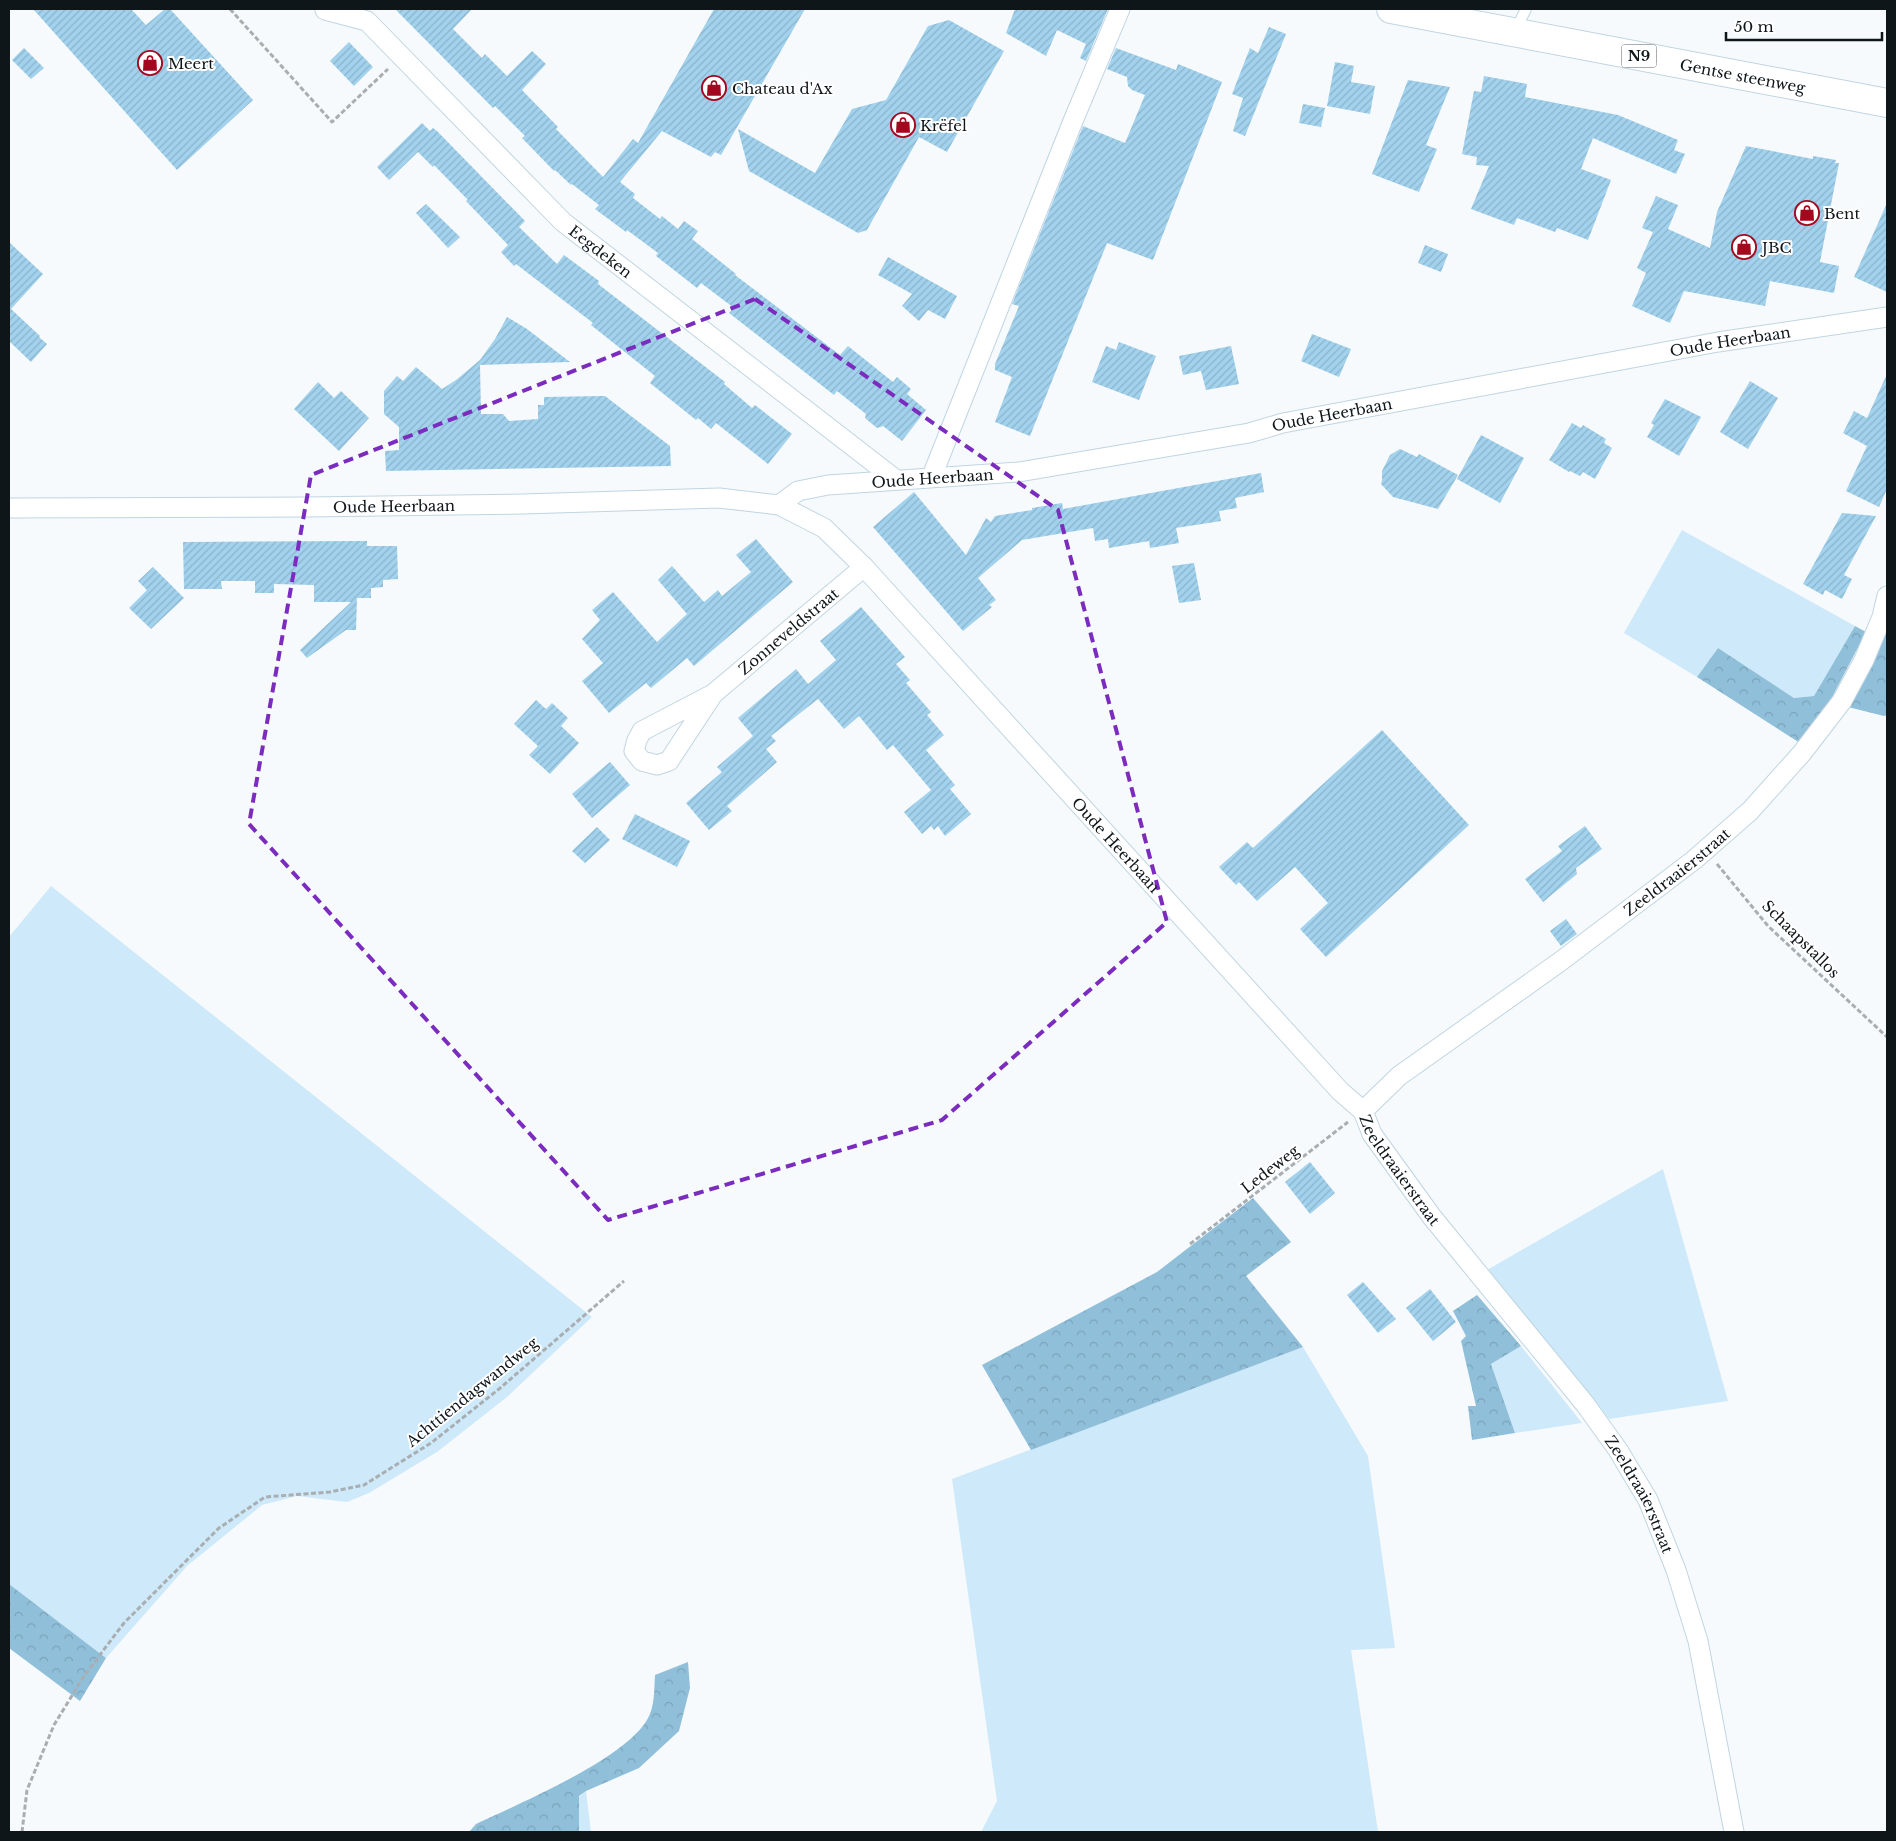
<svg xmlns="http://www.w3.org/2000/svg" width="1896" height="1841" font-family="'Libre Baskerville',serif">
<style>
.green{fill:#cee9f9}
.forest{fill:url(#forest-crowns)}
.building{fill:url(#building-hatch)}
.lines{fill:none;stroke-linecap:round;stroke-linejoin:round}
.service-casing{stroke:#c0d5e2;stroke-width:12}
.minor-casing{stroke:#c0d5e2;stroke-width:21}
.primary-casing{stroke:#c0d5e2;stroke-width:30}
.path{stroke:#a8aeb1;stroke-width:3;stroke-dasharray:5 2.5;stroke-linecap:butt}
.service{stroke:#fff;stroke-width:10}
.minor{stroke:#fff;stroke-width:19}
.primary{stroke:#fff;stroke-width:28}
.marked{fill:none;stroke:#7b2cbf;stroke-width:4;stroke-dasharray:10 6;stroke-linejoin:round}
.labels{text-anchor:middle;dominant-baseline:central;stroke-width:4;stroke-linejoin:round;paint-order:stroke}
.shield{fill:#fff;stroke:#565c5f;stroke-width:1}
.shield-label{font-size:14px;font-weight:bold;fill:#0e161a}
.poi-label{font-size:15px;fill:#0e161a;stroke:#fff;text-anchor:start}
.street-label{font-size:15px;fill:#0e161a;stroke:#fff}
</style>
<defs>
<pattern id="forest-crowns" width="20" height="18" patternUnits="userSpaceOnUse" patternTransform="scale(1.25)"><rect width="20" height="18" fill="#90bfda"/><path d="M2 6a3 3 0 1 1 6 0M12 15a3 3 0 1 1 6 0" fill="none" stroke="#7ba3ba"/></pattern>
<pattern id="building-hatch" width="6" height="6" patternUnits="userSpaceOnUse" patternTransform="scale(1.25)"><rect width="6" height="6" fill="#a2d2ed"/><path d="M-1 1l2-2M0 6l6-6M5 7l2-2" fill="none" stroke="#8ab4cb"/></pattern>
</defs>
<rect width="100%" height="100%" fill="#f6fafd"/>
<g class="green">
<path d="M1682 530 1855 626 1814 696 1794 698 1718 648 1697 677 1624 633Z"/>
<path d="M51 886 592 1317 507 1397 437 1452 369 1493 347 1502 297 1496 262 1505 187 1566 106 1658 9 1584V937Z"/>
<path d="M1663 1169 1728 1401 1609 1419 1487 1270Z"/>
<path d="M1521 1346 1582 1423 1515 1433 1491 1364Z"/>
<path d="M1303 1347 1368 1456 1395 1648 1351 1650 1378 1832H981L997 1801 952 1479Z"/>
<path d="M586 1791 591 1832H579V1797Z"/>
</g>
<g class="forest">
<path d="M1887 617V715L1884 716 1848 707Z"/>
<path d="M1855 626 1866 632 1828 705 1800 743 1697 677 1718 648 1794 698 1814 696Z"/>
<path d="M1253 1198 1291 1242 1246 1276 1303 1347 1031 1450 982 1365 1157 1272Z"/>
<path d="M1477 1295 1521 1346 1491 1364 1515 1433 1472 1440 1468 1406H1476L1461 1341 1466 1336 1453 1311Z"/>
<path d="M9 1584 106 1658 80 1701 9 1648Z"/>
<path d="M688 1662 690 1688 679 1731 639 1768 586 1791 579 1796V1832H469L476 1824C520 1803 623 1760 647 1720 655 1707 654 1690 655 1675Z"/>
</g>
<g class="building">
<path d="M33 9H131L146 25 165 9H170L253 100 177 170Z"/>
<path d="M395 9H472L453 29 482 58 485 54 507 76 532 51 546 64 522 90 558 127 556 129 603 177 633 139 638 143 714 9H805L721 155 715 152 711 157 662 131 620 182 635 194 633 198 660 219 662 216 678 229 684 221 698 231 692 239 736 274 735 275 840 355 848 346 893 382 897 377 911 389 907 394 926 410 902 441 883 426 877 428 865 418 866 414 837 391 834 395 729 313 734 308 701 283 697 288 656 256 658 253 627 230 626 232 595 209 599 205 572 184 571 185 555 170 554 171 522 138 525 136 495 106 493 108Z"/>
<path d="M1015 9H1108L1086 61 1080 58 1086 44 1057 30 1046 56 1006 33Z"/>
<path d="M949 20 1004 51 947 152 919 137 867 230 858 233 749 171 738 129 815 173 852 109 886 100 928 26Z"/>
<path d="M1269 27 1286 34 1245 136 1233 131 1243 98 1232 94 1250 48 1258 53Z"/>
<path d="M349 42 373 67 354 86 330 61Z"/>
<path d="M24 48 44 68 31 79 12 60Z"/>
<path d="M1116 48 1176 70 1178 64 1222 82 1153 260 1107 243 1030 436 995 422 1012 377 995 370V364L1019 306 1012 304 1083 126 1125 143 1145 95 1132 90 1128 86 1127 77 1107 69Z"/>
<path d="M1335 62 1354 66 1351 82 1375 86 1370 114 1327 106Z"/>
<path d="M1484 76 1527 84 1525 97 1618 115 1678 140 1674 150 1685 154 1676 174 1593 138 1581 169 1611 180 1588 240 1557 228 1555 232 1517 218 1514 225 1471 209 1489 166 1476 165 1477 157 1462 154 1474 91 1481 92Z"/>
<path d="M1408 80 1450 87 1426 145 1437 149 1419 192 1372 174Z"/>
<path d="M1303 104 1325 108 1321 127 1299 123Z"/>
<path d="M422 123 430 131 433 128 437 131 525 221 519 227 557 264 564 255 599 281 598 284 725 382 724 384 752 408 755 405 792 434 768 464 716 423 711 429 698 418 696 420 650 383 655 376 591 325 593 323 516 264 514 266 501 252 508 245 466 201 468 200 434 165 433 167 418 152 389 180 377 167Z"/>
<path d="M1746 146 1813 159V156L1836 160 1835 163H1839L1820 262 1839 266 1834 293 1770 281 1765 306 1684 291 1670 323 1632 306 1646 273 1637 268 1653 232 1642 228 1656 196 1678 205 1668 229 1710 248 1717 212Z"/>
<path d="M1887 203V292L1854 277Z"/>
<path d="M426 204 460 237 448 248 416 213Z"/>
<path d="M9 242 43 274 11 309 40 336 39 337 47 344 31 362 9 341Z"/>
<path d="M1425 245 1448 254 1441 272 1418 263Z"/>
<path d="M888 257 957 296 945 319 928 310 919 321 902 306 912 294 878 275Z"/>
<path d="M507 317 527 329 570 362 480 365 481 414H503L509 421 538 419V405H544V397L605 396 670 446 671 466 386 471 385 451 399 450V427L384 414V391L397 376 403 381 416 367 442 389 456 380 480 360 495 339Z"/>
<path d="M1312 334 1351 349 1339 377 1301 361Z"/>
<path d="M1119 342 1156 356 1139 400 1092 382 1106 346 1116 350Z"/>
<path d="M1231 346 1239 384 1206 390 1201 371 1183 375 1179 356Z"/>
<path d="M1887 374V489L1879 507 1846 491 1867 446 1843 433 1854 411 1867 418Z"/>
<path d="M1750 381 1778 398 1748 449 1720 432Z"/>
<path d="M318 382 334 398 341 391 369 418 339 451 294 409Z"/>
<path d="M1665 399 1701 417 1679 456 1647 437 1654 425 1651 423Z"/>
<path d="M1572 423 1581 428 1583 425 1606 439 1604 443 1612 448 1595 479 1583 472 1580 476 1570 471 1569 472 1549 460Z"/>
<path d="M1481 435 1524 458 1500 503 1457 479Z"/>
<path d="M1400 449 1417 457 1419 454 1458 475 1438 509 1393 497 1381 484 1382 480V471L1390 455Z"/>
<path d="M1261 473 1264 492 1235 498 1237 508 1219 511 1221 521 1176 528 1179 543 1150 548 1149 541 1109 548 1108 539 1095 541 1093 528 1022 540 978 578 996 600 989 605 992 607 963 631 873 527 914 492 966 555 986 518 991 522 995 516 1032 510V508L1062 503 1063 509Z"/>
<path d="M1842 513 1876 516 1844 575 1852 579 1842 599 1825 590 1823 595 1803 584Z"/>
<path d="M756 539 793 582 694 666 687 658 651 688 646 683 609 713 582 681 603 663 582 639 600 620 592 610 613 592 657 642 687 614 658 580 672 566 704 602 718 590 722 596 751 572 736 555Z"/>
<path d="M367 541V546H397L398 579 383 580V587L371 588V598H357L356 630H346L307 658 300 650 351 602H314V585L274 584V593H255V581H221L222 589H184L183 542Z"/>
<path d="M1194 563 1201 600 1179 603 1172 566Z"/>
<path d="M153 567 184 598 151 629 129 608 147 590 138 581Z"/>
<path d="M861 607 905 657 896 664 910 680 906 683 931 712 927 715 944 735 926 750 955 785 950 789 971 814 945 836 938 826 934 830 931 826 922 834 904 812 931 790 893 745 887 750 859 716 844 729 818 699 771 736 776 741 766 749 777 762 727 806 732 811 709 830 686 803 722 772 717 767 753 736 738 718 796 669 808 684 836 660 820 641Z"/>
<path d="M536 700 546 709 552 703 568 718 561 726 579 743 550 774 529 755 538 746 514 724Z"/>
<path d="M1382 730 1469 825 1326 957 1300 929 1328 903 1295 867 1257 901 1239 882 1236 885 1219 867 1247 842 1253 848Z"/>
<path d="M610 762 630 785 592 818 572 794Z"/>
<path d="M635 814 690 841 677 867 622 839Z"/>
<path d="M1585 826 1602 849 1576 868 1577 874 1543 902 1525 879 1562 851 1558 846Z"/>
<path d="M597 827 610 840 585 863 572 851Z"/>
<path d="M1566 919 1577 934 1561 946 1550 931Z"/>
<path d="M1310 1162 1335 1193 1310 1214 1285 1182Z"/>
<path d="M1363 1282 1396 1319 1378 1333 1347 1295Z"/>
<path d="M1430 1289 1456 1322 1433 1341 1406 1308Z"/>
</g>
<g class="lines">
<defs>
<path id="service" d="M1515 31 1526 9"/>
<g id="minor">
<path id="s1" d="M325 10 367 21 563 222 895 479"/>
<path d="M932 476 1073 121 1120 9"/>
<path id="s2" d="M779 505 798 491 828 485 1019 472 1249 433 1283 423 1718 342 1887 317"/>
<path id="s3" d="M9 508 307 507 523 504 719 498 779 505 824 528 864 567 1340 1091 1363 1111 1372 1134 1432 1217 1585 1404 1618 1450 1648 1500 1676 1570 1698 1641 1734 1832"/>
<path id="s4" d="M713 694 642 731 637 740 634 751 642 761 657 765 669 761 713 694 864 567"/>
<path id="s5" d="M1363 1111 1399 1076 1561 961 1694 860 1750 811 1802 753 1842 701 1864 660 1882 617 1887 596"/>
</g>
<g id="primary">
<path id="s6" d="M1391 9 1887 103"/>
</g>
</defs>
<use href="#service" class="service-casing"/>
<use href="#minor" class="minor-casing"/>
<use href="#primary" class="primary-casing"/>
<g class="path">
<path d="M230 9 332 122 388 69"/>
<path d="M1717 864 1768 926 1887 1037"/>
<path d="M1190 1244 1348 1122"/>
<path d="M22 1832 27 1790 54 1725 84 1676 124 1623 219 1528 265 1497 330 1492 364 1485 431 1443 499 1389 624 1281"/>
</g>
<use href="#service" class="service"/>
<use href="#minor" class="minor"/>
<use href="#primary" class="primary"/>
</g>
<path class="marked" d="M755 299 1058 510 1167 922 942 1120 608 1220 249 824 311 475Z"/>
<defs>
<symbol id="shop-ring" viewBox="-11 -11 22 22"><circle r="9.5" fill="#fff" stroke="#a4081f" stroke-width="1.5"/><path d="M-5-2.5h2.3a2.7 3.5 0 0 1 5.4 0H5L5.5 6h-11ZM-1.5-2.5h3a1.5 2.3 0 0 0-3 0Z" fill="#a4081f"/></symbol>
</defs>
<g fill-rule="evenodd">
<use href="#shop-ring" x="136" y="49" width="28" height="28"/>
<use href="#shop-ring" x="700" y="74" width="28" height="28"/>
<use href="#shop-ring" x="889" y="111" width="28" height="28"/>
<use href="#shop-ring" x="1793" y="199" width="28" height="28"/>
<use href="#shop-ring" x="1730" y="233" width="28" height="28"/>
</g>
<g class="labels">
<rect class="shield" x="1621.5" y="44.5" width="35" height="23" rx="4"/>
<g class="shield-label">
<text x="1639" y="56">N9</text>
</g>
<g class="poi-label">
<text x="168" y="63">Meert</text>
<text x="732" y="88">Chateau d'Ax</text>
<text x="920" y="125">Krëfel</text>
<text x="1824" y="213">Bent</text>
<text x="1762" y="247">JBC</text>
</g>
<g class="street-label">
<text stroke="none"><textPath href="#s6" startOffset="358">Gentse steenweg</textPath></text>
<text stroke="none"><textPath href="#s1" startOffset="372">Eegdeken</textPath></text>
<text stroke="none"><textPath href="#s2" startOffset="969">Oude Heerbaan</textPath></text>
<text stroke="none"><textPath href="#s2" startOffset="564">Oude Heerbaan</textPath></text>
<text stroke="none"><textPath href="#s2" startOffset="159">Oude Heerbaan</textPath></text>
<text stroke="none"><textPath href="#s3" startOffset="385">Oude Heerbaan</textPath></text>
<text stroke="none"><textPath href="#s4" startOffset="321">Zonneveldstraat</textPath></text>
<text stroke="none"><textPath href="#s3" startOffset="1252">Oude Heerbaan</textPath></text>
<text stroke="none"><textPath href="#s5" startOffset="395">Zeeldraaierstraat</textPath></text>
<text transform="translate(1801 939) rotate(45)">Schaapstallos</text>
<text transform="translate(1270 1169) rotate(-38)">Ledeweg</text>
<text stroke="none"><textPath href="#s3" startOffset="1685">Zeeldraaierstraat</textPath></text>
<text transform="translate(472 1392) rotate(-39)">Achttiendagwandweg</text>
<text stroke="none"><textPath href="#s3" startOffset="2090">Zeeldraaierstraat</textPath></text>
</g>
</g>
<rect width="1896" height="1841" fill="none" stroke="#0e161a" stroke-width="20"/>
<path d="M1726 32v8h156v-8" fill="none" stroke="#0e161a" stroke-width="2.5"/>
<text x="1734" y="32" font-size="15" fill="#0e161a" stroke="#ffffff" stroke-width="4" paint-order="stroke">50 m</text>
</svg>
